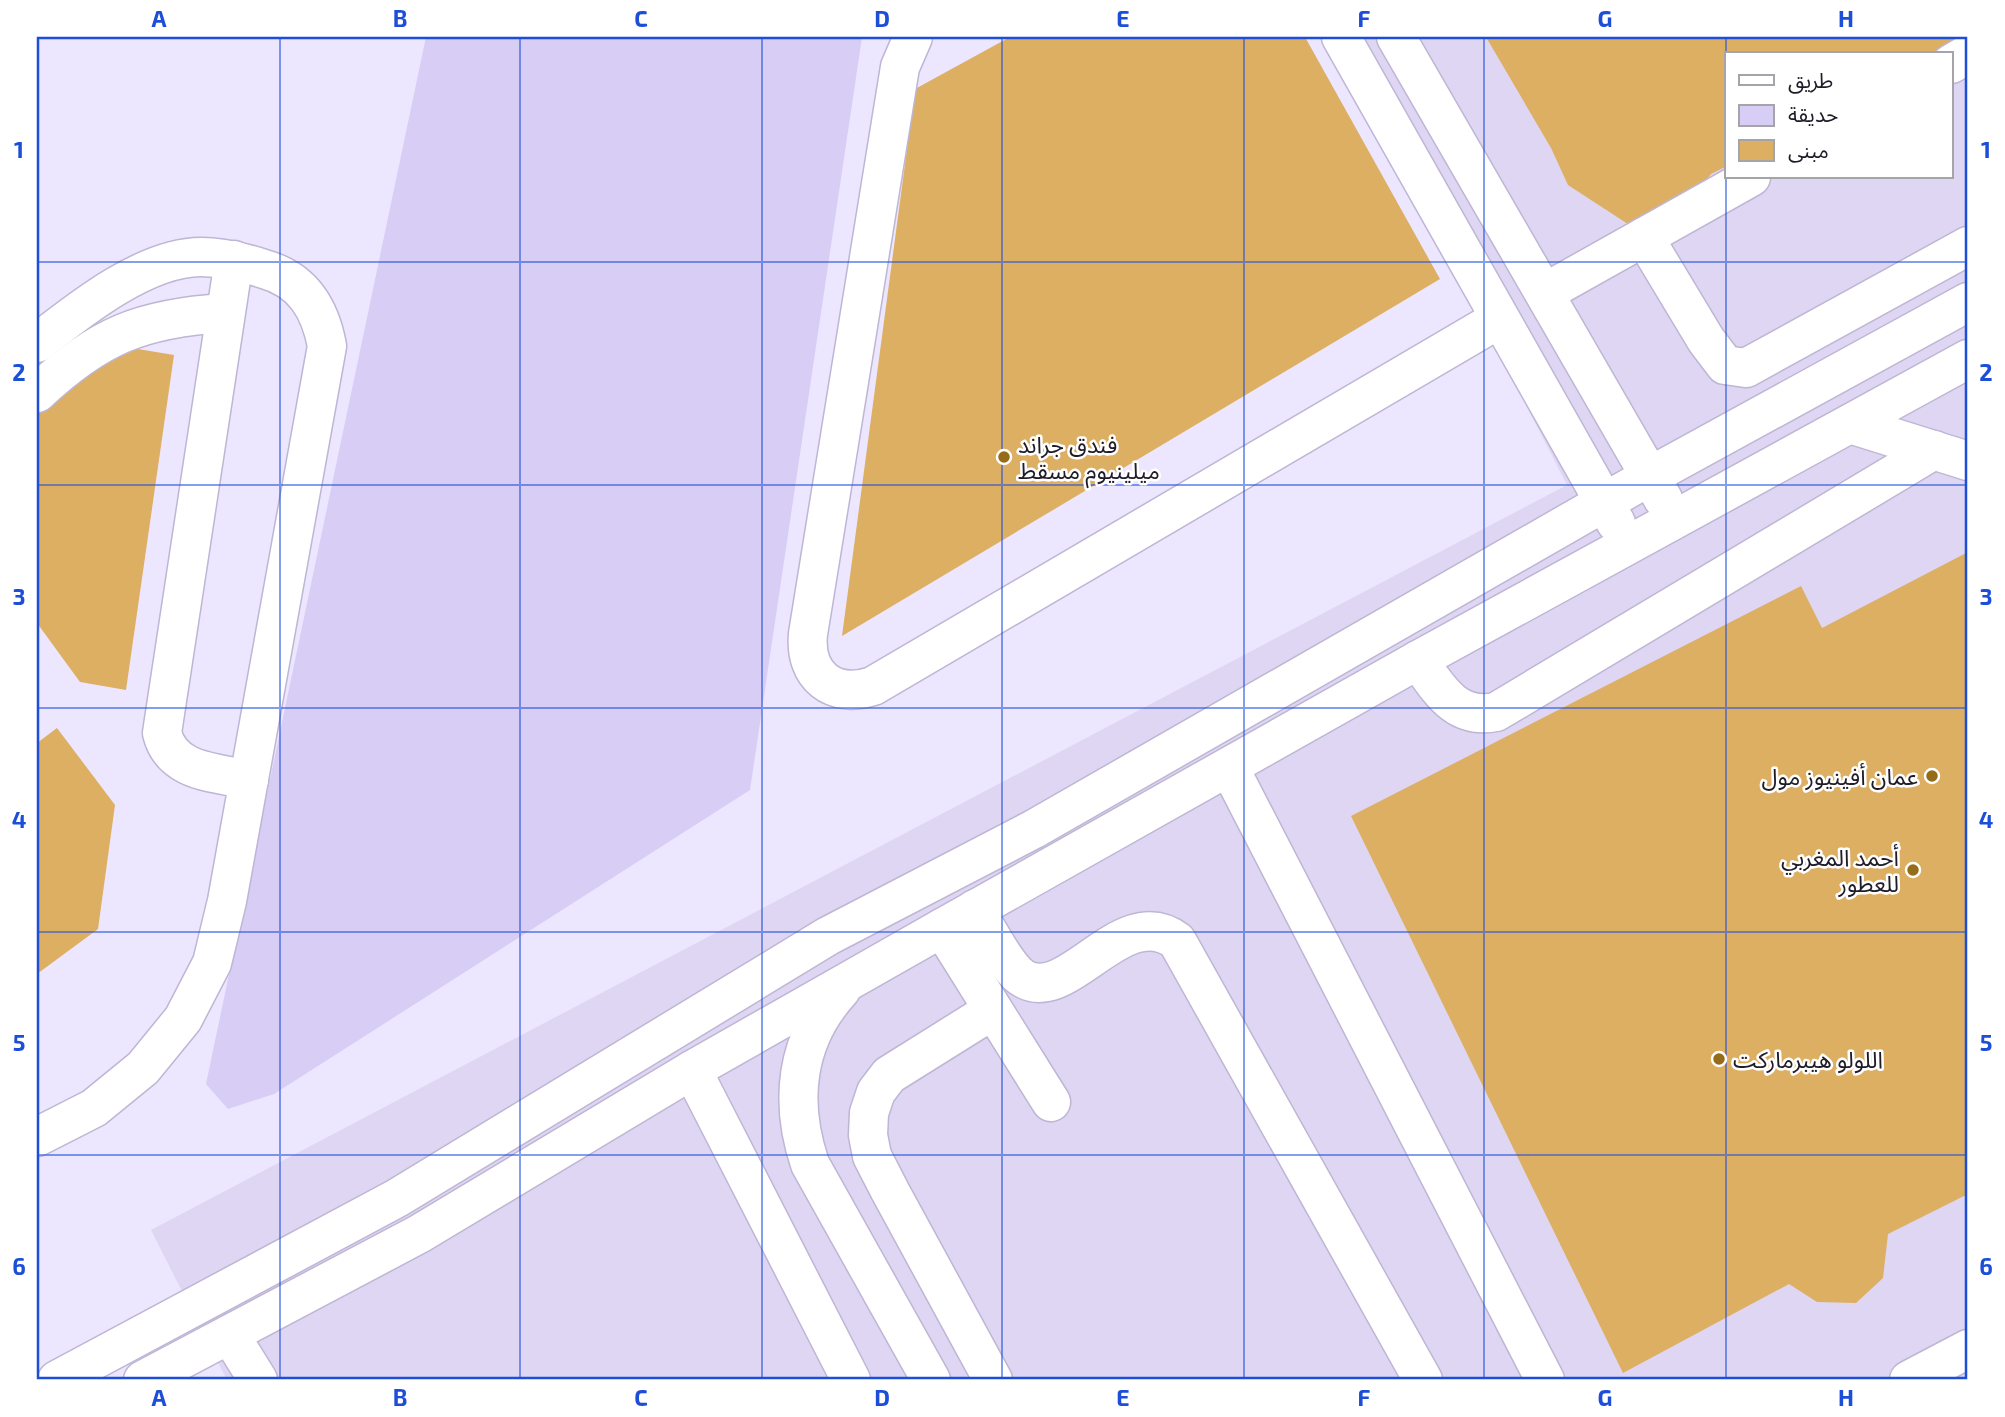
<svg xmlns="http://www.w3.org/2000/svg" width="2005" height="1417" font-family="'Exo 2','Noto Sans Arabic',sans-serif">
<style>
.built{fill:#ded6f3;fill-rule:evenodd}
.green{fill:#d7cdf5}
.building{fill:#ddaf62}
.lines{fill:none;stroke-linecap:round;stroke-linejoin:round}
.minor-casing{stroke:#beb6d4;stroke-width:41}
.minor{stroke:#fff;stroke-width:38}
.grid{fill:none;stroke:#1d4ed8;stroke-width:2;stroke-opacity:0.55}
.poi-dot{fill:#976c19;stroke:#fff;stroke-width:2.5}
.labels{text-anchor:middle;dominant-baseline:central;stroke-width:5;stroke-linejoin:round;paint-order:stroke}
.poi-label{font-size:23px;fill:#1f1c27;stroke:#fff;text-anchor:start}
.neatline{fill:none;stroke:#1d4ed8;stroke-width:2.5}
.grid-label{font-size:23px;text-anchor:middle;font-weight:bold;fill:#1d4ed8}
</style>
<rect width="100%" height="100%" fill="#ece6ff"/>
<path class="built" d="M1337 37H1968V1380H227L151 1230 1567 485ZM1727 54H1951V177H1727Z"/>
<path class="green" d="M426 37H862L750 790 274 1094 228 1109 206 1084Z"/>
<g class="building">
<path d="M1010 37H1305L1440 279 842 636 915 89Z"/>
<path d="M1486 37H1962L1930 54H1727V166L1711 174 1681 212 1634 228 1568 185 1551 148Z"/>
<path d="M114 345 174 355 126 690 80 682 37 623V415Z"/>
<path d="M1968 552V1194L1888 1234 1883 1278 1856 1303 1817 1302 1789 1284 1623 1373 1351 816 1801 586 1822 628Z"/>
<path d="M57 728 115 805 98 929 37 974V743Z"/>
</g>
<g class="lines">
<defs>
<g id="minor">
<path d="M913 37 900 67 808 634C804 676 833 699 873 686L1499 319"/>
<path d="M1341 37 1616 523"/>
<path d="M1396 37 1663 499"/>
<path d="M1951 64 1968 54"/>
<path d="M1644 237 1706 340 1725 365 1746 368 1968 246"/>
<path d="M234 260 162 733C172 773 215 772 249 780"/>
<path d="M1546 292 1751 177"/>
<path d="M37 343C79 310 145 257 201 257 223 257 243 262 264 269 303 280 320 308 327 346L227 901 212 963 183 1019 143 1068 94 1108 37 1137"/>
<path d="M37 393C98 336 141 318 225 313"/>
<path d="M1850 424 1968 461"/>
<path d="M1418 660C1439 689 1455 720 1496 712L1934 450"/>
<path d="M1229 767 1545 1380"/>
<path d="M975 909C986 927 1005 965 1021 977 1067 1009 1121 899 1177 941L1423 1380"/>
<path d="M942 928 1051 1102"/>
<path d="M841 990C795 1040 789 1102 810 1164L931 1380"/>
<path d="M692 1070 851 1380"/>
<path d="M230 1335 258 1380"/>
<path d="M57 1380 397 1198 828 936 1034 829 1652 475 1968 302"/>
<path d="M143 1380 419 1234 692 1070 942 928 1418 660 1968 359"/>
<path d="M993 1380 890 1191 872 1156 868 1135 869 1113 876 1092 889 1075 993 1010"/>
<path d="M1909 1380 1968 1349"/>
</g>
</defs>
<use href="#minor" class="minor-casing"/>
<use href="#minor" class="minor"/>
</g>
<path class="grid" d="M280 37V1380M520 37V1380M762 37V1380M1002 37V1380M1244 37V1380M1484 37V1380M1726 37V1380M37 262H1968M37 485H1968M37 708H1968M37 932H1968M37 1155H1968"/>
<g class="poi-dot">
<circle cx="1004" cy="457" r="7"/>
<circle cx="1932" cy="776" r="7"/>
<circle cx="1913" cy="870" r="7"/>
<circle cx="1719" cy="1059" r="7"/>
</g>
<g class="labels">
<g class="poi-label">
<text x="1018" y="444">فندق جراند<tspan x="1018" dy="26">ميلينيوم مسقط</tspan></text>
<text x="1918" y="776" text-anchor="end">عمان أفينيوز مول</text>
<text x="1899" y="857" text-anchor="end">أحمد المغربي<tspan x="1899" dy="26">للعطور</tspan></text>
<text x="1733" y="1059">اللولو هيبرماركت</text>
</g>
</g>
<rect width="2005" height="1417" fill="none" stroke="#ffffff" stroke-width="77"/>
<rect x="1725" y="52" width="228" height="126" fill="#ffffff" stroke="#a5a4a9" stroke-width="2"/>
<rect x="1739" y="75" width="35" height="10" fill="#ffffff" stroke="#a5a4a9" stroke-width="2"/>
<text x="1788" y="88" font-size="21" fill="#1f1c27">طريق</text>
<rect x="1739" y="105" width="35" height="21" fill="#d7cdf5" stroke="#a5a4a9" stroke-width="2"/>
<text x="1788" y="122" font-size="21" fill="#1f1c27">حديقة</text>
<rect x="1739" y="140" width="35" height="21" fill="#ddaf62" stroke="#a5a4a9" stroke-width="2"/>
<text x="1788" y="158" font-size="21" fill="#1f1c27">مبنى</text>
<rect x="38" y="38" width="1928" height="1340" class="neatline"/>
<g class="grid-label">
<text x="159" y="27">A</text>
<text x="400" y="27">B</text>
<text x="641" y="27">C</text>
<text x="882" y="27">D</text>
<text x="1123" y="27">E</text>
<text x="1364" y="27">F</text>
<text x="1605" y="27">G</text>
<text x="1846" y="27">H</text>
<text x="19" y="158">1</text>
<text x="1986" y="158">1</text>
<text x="19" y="381">2</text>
<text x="1986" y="381">2</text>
<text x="19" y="605">3</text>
<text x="1986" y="605">3</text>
<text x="19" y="828">4</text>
<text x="1986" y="828">4</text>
<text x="19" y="1051">5</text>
<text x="1986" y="1051">5</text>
<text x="19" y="1275">6</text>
<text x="1986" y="1275">6</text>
<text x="159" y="1406">A</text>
<text x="400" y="1406">B</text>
<text x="641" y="1406">C</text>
<text x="882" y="1406">D</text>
<text x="1123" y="1406">E</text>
<text x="1364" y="1406">F</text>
<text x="1605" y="1406">G</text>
<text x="1846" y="1406">H</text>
</g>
</svg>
